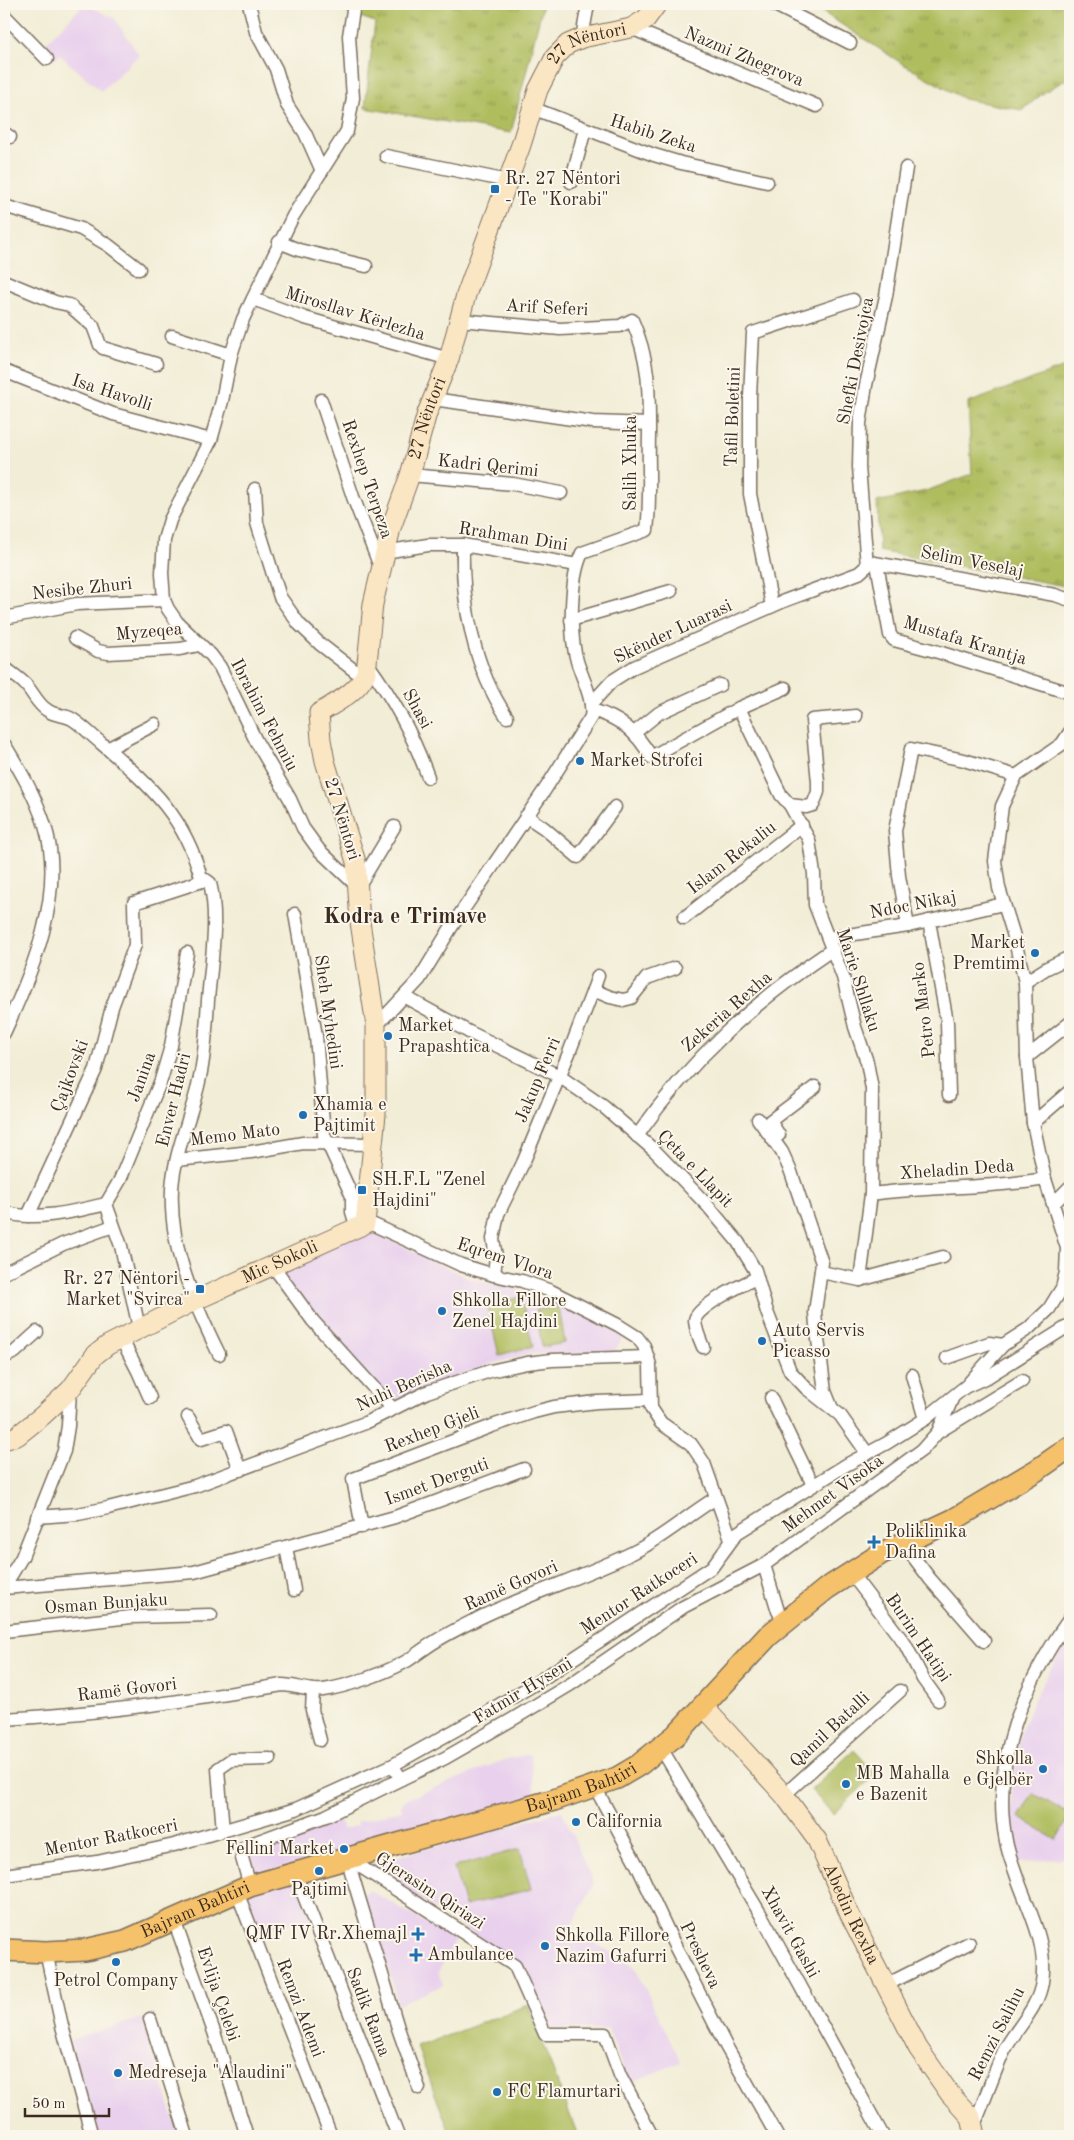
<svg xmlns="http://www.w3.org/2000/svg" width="1074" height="2140" font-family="'Old Standard TT',serif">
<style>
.built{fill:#e9d1ed}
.grass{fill:url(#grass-tufts);stroke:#76743e}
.garden{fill:#b0bd5e;stroke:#76743e}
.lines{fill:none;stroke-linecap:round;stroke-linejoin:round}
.street-casing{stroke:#7b6e5e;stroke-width:15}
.secondary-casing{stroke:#7b6e5e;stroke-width:21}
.primary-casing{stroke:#7b6e5e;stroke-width:24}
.street{stroke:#fff;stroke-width:12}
.secondary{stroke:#fbe6c4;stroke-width:19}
.primary{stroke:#f5c16b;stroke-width:21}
.poi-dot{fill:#1f6fb2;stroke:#fbf7ec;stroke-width:2}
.labels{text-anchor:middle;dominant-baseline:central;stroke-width:4;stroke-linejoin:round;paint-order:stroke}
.street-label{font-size:18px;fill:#3b2a1e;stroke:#fbf7ec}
.poi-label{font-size:18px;fill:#3b2a1e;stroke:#fbf7ec;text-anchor:start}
.district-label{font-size:22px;font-weight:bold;fill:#3b2a1e;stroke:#fbf7ec}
</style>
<defs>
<pattern id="grass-tufts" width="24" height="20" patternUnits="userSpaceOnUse" patternTransform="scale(1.25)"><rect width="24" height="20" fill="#b0bd5e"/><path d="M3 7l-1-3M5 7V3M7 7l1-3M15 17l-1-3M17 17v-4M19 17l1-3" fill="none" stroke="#909a4d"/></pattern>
</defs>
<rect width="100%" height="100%" fill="#fbf7ec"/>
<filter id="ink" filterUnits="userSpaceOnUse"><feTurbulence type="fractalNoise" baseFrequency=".02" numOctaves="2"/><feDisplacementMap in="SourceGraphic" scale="10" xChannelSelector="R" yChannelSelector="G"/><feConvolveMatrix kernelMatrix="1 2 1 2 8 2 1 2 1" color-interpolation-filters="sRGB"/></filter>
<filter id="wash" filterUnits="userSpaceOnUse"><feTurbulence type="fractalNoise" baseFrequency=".0096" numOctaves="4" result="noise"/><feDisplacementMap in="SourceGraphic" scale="20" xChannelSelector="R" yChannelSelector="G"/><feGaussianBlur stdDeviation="1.12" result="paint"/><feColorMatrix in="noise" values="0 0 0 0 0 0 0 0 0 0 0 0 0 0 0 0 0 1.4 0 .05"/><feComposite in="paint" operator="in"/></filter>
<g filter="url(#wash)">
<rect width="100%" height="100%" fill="#f2edd6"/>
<g class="built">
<path d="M84 4 114 18 139 55 101 91 60 55 54 60 42 47Z"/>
<path d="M368 1229 468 1278 516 1289 564 1307 624 1335 613 1354H530L490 1364 391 1401 314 1316 278 1269Z"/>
<path d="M1070 1635V1857L1018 1863 1010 1807 1021 1731 1034 1699Z"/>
<path d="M530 1754 535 1797 251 1876 246 1851 338 1817 343 1830 358 1825 357 1822 402 1810 401 1805 405 1800 439 1786 507 1759Z"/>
<path d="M562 1811 594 1885 570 1928 634 1966 681 2062 629 2083 608 2029H547L518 1964 387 1877 371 1864Z"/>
<path d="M295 1873 311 1918 252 1932 237 1892Z"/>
<path d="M369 1890 456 1940 438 1972 443 1985 398 2005 387 1963 363 1894Z"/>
<path d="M142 2018 179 2136H95L70 2040Z"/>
</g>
<g class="grass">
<path d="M323 4H543L511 133 365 108 375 22Z"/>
<path d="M810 4H1070V77L1045 92 1022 110 964 99 906 66Z"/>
<path d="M1070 365V587L879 551 877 502 926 491 972 474 968 403Z"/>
</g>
<g class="garden">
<path d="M521 1297 533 1346 499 1355 487 1305Z"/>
<path d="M559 1307 565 1343 542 1347 536 1310Z"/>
<path d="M854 1750 876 1774 833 1814 811 1790Z"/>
<path d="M1033 1793 1070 1815 1056 1840 1019 1817Z"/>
<path d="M520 1849 531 1889 465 1906 454 1867Z"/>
<path d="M528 2005 578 2136H451L417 2047Z"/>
</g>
</g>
<g filter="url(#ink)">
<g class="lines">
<defs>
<g id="street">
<path d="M249 4 256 32 276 69 287 105 305 133 322 171"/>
<path d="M354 4 349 36 353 98 347 131 293 216 243 319 231 355 222 401 211 440 170 520 164 540 162 573 164 600 168 609 177 622 211 655 220 667 256 741 290 799 303 828 319 850 358 887 394 827"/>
<path d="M773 4 850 43"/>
<path d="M4 15 47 59"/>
<path d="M631 28 817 106"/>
<path d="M582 38 588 4"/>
<path d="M532 108 654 155 681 163 767 182"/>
<path d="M4 133 10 137"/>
<path d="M386 156 508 181"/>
<path d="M571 182 585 129"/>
<path d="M4 206 81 229 108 245 139 269"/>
<path d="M279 242 299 250 366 266"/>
<path d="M4 281 55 302 69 305 93 326 100 345 103 348 156 364"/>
<path d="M253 299 305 318 449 359"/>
<path d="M172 336 231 355"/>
<path d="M4 371 113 414 211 440"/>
<path d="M433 399 593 422 649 424"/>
<path d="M321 400 353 497 381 569"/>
<path d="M410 475 513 484 561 493"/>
<path d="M255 489 257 523 280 597 299 624 320 644 364 678"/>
<path d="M463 545C461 602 474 669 507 717"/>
<path d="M384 552 428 545H463L577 565"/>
<path d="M869 562 1055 595 1070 600"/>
<path d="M877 564 890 635 894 640 935 651 1070 693"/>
<path d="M772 606 750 494V397L753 333 853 300"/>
<path d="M4 618 77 604 164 600"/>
<path d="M571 620 671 591"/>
<path d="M75 638 98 651 108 653 180 649 199 645"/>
<path d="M367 663C394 700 412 733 428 777"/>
<path d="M4 667C11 673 19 678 25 684 33 692 37 704 47 710 54 716 64 714 72 719 82 725 91 735 101 743 150 786 185 815 202 881L206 880 210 883C219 919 211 962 208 1000 206 1029 205 1058 198 1086 190 1119 174 1154 172 1189 169 1248 194 1303 219 1354"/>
<path d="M591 704 612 681 634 667 784 601 859 573 867 566 859 467 860 423 866 385 886 296 906 168"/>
<path d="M739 708 781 795 790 805 809 840 814 874 815 905 843 977 855 1027 867 1062 872 1089 871 1194 860 1280"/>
<path d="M592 710C620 718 637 732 651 757L739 708 785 688"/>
<path d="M634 733 659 713 720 685"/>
<path d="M4 744C20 770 36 797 45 826 66 893 32 973 4 1033"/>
<path d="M109 748 155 724"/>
<path d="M790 805 806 807 813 805 818 792V782L812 720 856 716"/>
<path d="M526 816 544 828 578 857 615 807"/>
<path d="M295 914 316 1036 324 1135 352 1196V1212L357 1228"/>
<path d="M684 918 802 825"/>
<path d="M929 921 947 1022 949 1095"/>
<path d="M908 926 899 876 895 831 911 749 964 760 1016 776"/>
<path d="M828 938 908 926 1003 904"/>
<path d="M1025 982 1047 968 1070 957"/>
<path d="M593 990 598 976"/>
<path d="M405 997 469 1032 559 1076 604 1107 655 1151 707 1205 738 1242 755 1270 767 1312 790 1371 806 1388 840 1415 867 1453"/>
<path d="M376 1026 419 980 452 926 546 788 591 717C594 699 582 678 577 661 569 634 570 578 582 553L647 530C651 498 648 466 649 434 649 390 650 361 632 320L620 326 560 329 459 320"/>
<path d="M1027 1057 1070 1023"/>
<path d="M758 1119 782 1152 791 1172 822 1263 815 1312 816 1325 825 1391 831 1406"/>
<path d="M1033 1123 1070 1091"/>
<path d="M779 1135 770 1121 815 1087"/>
<path d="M637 1136C692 1057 754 1002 833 949"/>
<path d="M177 1160 251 1152 303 1143 373 1144"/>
<path d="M871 1194C929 1186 987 1189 1045 1179"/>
<path d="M106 1204 120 1180 161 1080 171 1046 187 953"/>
<path d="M106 1204 121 1246 139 1328"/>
<path d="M1053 1204 1070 1187"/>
<path d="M4 1212C33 1222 77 1211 106 1204"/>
<path d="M28 1216 96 1069 112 1007 135 945 134 903 202 881"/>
<path d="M365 1224 374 1225 461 1265 494 1275 522 1281 551 1291 618 1325 637 1337 644 1346 650 1365 651 1408 661 1423 691 1444 704 1463 731 1539"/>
<path d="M273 1266 313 1321 393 1409"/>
<path d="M821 1272 860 1280 943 1257"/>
<path d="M4 1273 63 1244 113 1226"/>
<path d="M494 1275 496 1256 493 1239 498 1214 523 1163 569 1053 593 990 610 997 623 1000 631 998 647 978 675 968"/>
<path d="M121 1338 138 1371 150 1398"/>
<path d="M703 1347C700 1340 695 1328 695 1320 696 1307 745 1283 757 1278"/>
<path d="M4 1357 15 1352 37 1332"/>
<path d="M947 1358 989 1343 1003 1345"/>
<path d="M912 1375 925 1419"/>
<path d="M968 1384 1003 1345 1028 1329 1049 1309 1062 1288 1066 1272 1067 1248 1045 1179 1033 1123 1027 1057 1025 982 1013 933 999 888 995 861 1002 806 1016 776 1062 744 1070 732"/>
<path d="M771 1398 813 1485"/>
<path d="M188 1417 201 1439 226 1431 240 1470"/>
<path d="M938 1432 1022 1381"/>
<path d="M37 1517 78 1514 108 1508 195 1486 365 1423 427 1392 490 1371 527 1363 552 1360 648 1357"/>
<path d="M362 1527 353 1479 492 1426 534 1412 554 1407 597 1402 650 1400"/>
<path d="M903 1543 930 1579 984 1641"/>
<path d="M286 1547 294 1590"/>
<path d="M850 1572 905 1644 923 1679 938 1700"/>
<path d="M4 1587 22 1557 64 1451 68 1426 70 1390"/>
<path d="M4 1588 194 1572 395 1517 524 1469"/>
<path d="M784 1622 778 1611 764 1565 922 1450 938 1432 952 1399"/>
<path d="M4 1631 131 1617 211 1615"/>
<path d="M313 1690 312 1710 320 1740"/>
<path d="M4 1719C97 1714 189 1701 282 1685 296 1685 309 1692 323 1690 346 1687 385 1673 405 1662 412 1658 418 1653 424 1649 440 1637 459 1628 477 1619 528 1594 583 1577 634 1552 664 1537 688 1515 716 1498"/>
<path d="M661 1748 764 1920 883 2136"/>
<path d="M401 1779 445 1758 513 1719 571 1684 683 1607 764 1565"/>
<path d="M595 1787 637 1865 673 1942 726 2046 777 2136"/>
<path d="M784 1795 900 1691"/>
<path d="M223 1831 218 1769 231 1760 270 1759"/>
<path d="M347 1858 515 1966 545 2034H605L620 2075 652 2136"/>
<path d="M347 1858 398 2028 419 2088"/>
<path d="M295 1873 398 2136"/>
<path d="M4 1875 97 1862 174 1845 296 1809 393 1765 477 1718 533 1685 712 1567 737 1533 846 1465 887 1443 925 1419 965 1387 989 1376 1070 1325"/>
<path d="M250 1886 242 1858 243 1849 248 1845 326 1816 401 1779 396 1771"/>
<path d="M237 1892 331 2136"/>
<path d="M174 1920 214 2032 247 2136"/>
<path d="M46 1952 62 2026 92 2136"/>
<path d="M886 1985 969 1943"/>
<path d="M150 2019 187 2136"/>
<path d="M974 2125C985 2100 993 2075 1004 2051 1016 2028 1038 2009 1042 1982 1048 1944 1029 1912 1017 1877 1013 1865 1008 1853 1006 1841 990 1762 1025 1681 1070 1618"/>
</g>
<g id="secondary">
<path id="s1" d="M4 1440 17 1436 42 1416 70 1390 95 1355 108 1345 194 1301 365 1224 376 1114V1026L360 922 356 862 325 761 321 740 319 713C335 703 358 692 366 673L373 604 391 528 410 475 427 413 449 359 466 295 521 145 538 90 555 57 568 44 582 38 631 28 646 19 657 4"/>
<path id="s2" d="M704 1707 784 1795 817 1840 850 1915 918 2048 950 2094 971 2117 975 2136"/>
</g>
<g id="primary">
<path id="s3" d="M4 1950 46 1952 85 1950 125 1941 250 1886 554 1800 617 1778 639 1765 676 1735 768 1636 826 1589 882 1553 953 1520 1037 1470 1070 1447"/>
</g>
</defs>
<use href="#street" class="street-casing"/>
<use href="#secondary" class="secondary-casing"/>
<use href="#primary" class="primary-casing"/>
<use href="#street" class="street"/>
<use href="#secondary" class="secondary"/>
<use href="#primary" class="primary"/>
</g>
</g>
<g class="poi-dot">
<rect x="490" y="184" width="10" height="10" rx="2.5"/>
<circle cx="580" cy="761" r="5"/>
<circle cx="1035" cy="953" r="5"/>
<circle cx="388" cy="1036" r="5"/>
<circle cx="303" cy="1115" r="5"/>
<rect x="357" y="1185" width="10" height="10" rx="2.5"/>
<rect x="195" y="1284" width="10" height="10" rx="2.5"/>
<circle cx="442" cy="1311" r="5"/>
<circle cx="762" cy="1341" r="5"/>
<path d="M871.5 1534.5h5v5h5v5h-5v5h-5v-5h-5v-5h5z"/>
<circle cx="1043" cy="1769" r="5"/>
<circle cx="846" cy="1784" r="5"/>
<circle cx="576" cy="1822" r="5"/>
<circle cx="344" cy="1849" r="5"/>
<circle cx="319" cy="1871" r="5"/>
<path d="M415.5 1926.5h5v5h5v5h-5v5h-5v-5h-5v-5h5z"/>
<circle cx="545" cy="1946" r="5"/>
<path d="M413.5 1947.5h5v5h5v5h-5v5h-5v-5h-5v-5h5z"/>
<circle cx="116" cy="1962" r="5"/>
<circle cx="118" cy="2073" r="5"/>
<circle cx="497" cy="2092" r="5"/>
</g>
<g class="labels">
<g class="street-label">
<text stroke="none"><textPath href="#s1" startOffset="1691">27 Nëntori</textPath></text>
<text transform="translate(744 57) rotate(23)">Nazmi Zhegrova</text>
<text transform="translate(653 134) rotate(18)">Habib Zeka</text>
<text transform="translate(547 308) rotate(3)">Arif Seferi</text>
<text transform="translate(355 314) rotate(17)">Mirosllav Kërlezha</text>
<text transform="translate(856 361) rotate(-79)">Shefki Desivojca</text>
<text transform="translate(112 393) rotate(18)">Isa Havolli</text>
<text transform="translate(733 417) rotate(-88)">Tafil Boletini</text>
<text stroke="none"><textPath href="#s1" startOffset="1271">27 Nëntori</textPath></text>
<text transform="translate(631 463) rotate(-90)">Salih Xhuka</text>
<text transform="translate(488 466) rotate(6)">Kadri Qerimi</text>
<text transform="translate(367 479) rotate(71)">Rexhep Terpeza</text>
<text transform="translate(513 537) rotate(9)">Rrahman Dini</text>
<text transform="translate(972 562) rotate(11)">Selim Veselaj</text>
<text transform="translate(82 589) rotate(-6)">Nesibe Zhuri</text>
<text transform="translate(149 632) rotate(-5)">Myzeqea</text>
<text transform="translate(673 632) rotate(-25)">Skënder Luarasi</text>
<text transform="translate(965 641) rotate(17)">Mustafa Krantja</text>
<text transform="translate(417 709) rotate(61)">Shasi</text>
<text transform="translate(264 715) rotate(62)">Ibrahim Fehmiu</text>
<text transform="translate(342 819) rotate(73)">27 Nëntori</text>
<text transform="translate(732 858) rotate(-38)">Islam Rekaliu</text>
<text transform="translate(913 905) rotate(-11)">Ndoc Nikaj</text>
<text transform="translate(858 980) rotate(72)">Marie Shllaku</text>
<text transform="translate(924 1010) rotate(-97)">Petro Marko</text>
<text transform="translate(328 1012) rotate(82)">Sheh Myhedini</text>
<text transform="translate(727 1012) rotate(-41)">Zekeria Rexha</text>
<text transform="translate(70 1076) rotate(-69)">Çajkovski</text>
<text transform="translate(142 1077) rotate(-70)">Janina</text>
<text transform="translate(538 1080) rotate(-67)">Jakup Ferri</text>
<text transform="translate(174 1100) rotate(-76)">Enver Hadri</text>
<text transform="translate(235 1135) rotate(-7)">Memo Mato</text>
<text transform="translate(695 1169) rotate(46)">Çeta e Llapit</text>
<text transform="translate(957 1170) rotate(-4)">Xheladin Deda</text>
<text transform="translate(505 1259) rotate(18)">Eqrem Vlora</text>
<text stroke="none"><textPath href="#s1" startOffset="334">Mic Sokoli</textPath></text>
<text transform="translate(404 1386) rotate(-24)">Nuhi Berisha</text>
<text transform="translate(432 1430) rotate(-21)">Rexhep Gjeli</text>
<text transform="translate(437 1482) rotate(-20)">Ismet Derguti</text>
<text transform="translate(833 1494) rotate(-36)">Mehmet Visoka</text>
<text transform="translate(511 1586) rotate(-24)">Ramë Govori</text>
<text transform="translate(639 1594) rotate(-33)">Mentor Ratkoceri</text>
<text transform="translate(106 1604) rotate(-4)">Osman Bunjaku</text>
<text transform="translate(918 1638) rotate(56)">Burim Hatipi</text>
<text transform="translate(127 1690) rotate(-7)">Ramë Govori</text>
<text transform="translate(523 1691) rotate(-31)">Fatmir Hyseni</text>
<text transform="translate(830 1730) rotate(-43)">Qamil Batalli</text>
<text stroke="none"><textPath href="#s3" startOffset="604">Bajram Bahtiri</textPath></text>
<text transform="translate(111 1838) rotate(-11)">Mentor Ratkoceri</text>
<text transform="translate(430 1891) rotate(33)">Gjerasim Qiriazi</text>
<text stroke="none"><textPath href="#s3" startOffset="199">Bajram Bahtiri</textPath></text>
<text stroke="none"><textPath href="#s2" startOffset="256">Abedin Rexha</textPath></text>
<text transform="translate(790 1932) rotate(61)">Xhavit Gashi</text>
<text transform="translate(700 1955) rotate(64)">Presheva</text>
<text transform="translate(218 1994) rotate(71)">Evlija Çelebi</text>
<text transform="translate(300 2008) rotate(69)">Remzi Ademi</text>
<text transform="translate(368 2012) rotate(69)">Sadik Rama</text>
<text transform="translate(997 2034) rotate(-63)">Remzi Salihu</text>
</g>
<g class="poi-label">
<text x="505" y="179">Rr. 27 Nëntori<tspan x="505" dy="21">- Te "Korabi"</tspan></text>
<text x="590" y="761">Market Strofci</text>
<text x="1025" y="943" text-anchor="end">Market<tspan x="1025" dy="21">Premtimi</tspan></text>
<text x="398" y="1026">Market<tspan x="398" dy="21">Prapashtica</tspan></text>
<text x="313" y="1105">Xhamia e<tspan x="313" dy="21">Pajtimit</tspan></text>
<text x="372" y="1180">SH.F.L "Zenel<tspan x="372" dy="21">Hajdini"</tspan></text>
<text x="190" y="1279" text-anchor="end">Rr. 27 Nëntori -<tspan x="190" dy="21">Market "Svirca"</tspan></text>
<text x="452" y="1301">Shkolla Fillore<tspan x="452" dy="21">Zenel Hajdini</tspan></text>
<text x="772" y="1331">Auto Servis<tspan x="772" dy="21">Picasso</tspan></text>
<text x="885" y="1532">Poliklinika<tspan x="885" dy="21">Dafina</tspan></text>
<text x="1033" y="1759" text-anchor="end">Shkolla<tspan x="1033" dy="21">e Gjelbër</tspan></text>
<text x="856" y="1774">MB Mahalla<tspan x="856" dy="21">e Bazenit</tspan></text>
<text x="586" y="1822">California</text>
<text x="334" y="1849" text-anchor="end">Fellini Market</text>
<text x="319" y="1890" text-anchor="middle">Pajtimi</text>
<text x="407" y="1934" text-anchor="end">QMF IV Rr.Xhemajl</text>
<text x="555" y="1936">Shkolla Fillore<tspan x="555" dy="21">Nazim Gafurri</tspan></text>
<text x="427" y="1955">Ambulance</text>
<text x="116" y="1981" text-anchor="middle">Petrol Company</text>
<text x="128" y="2073">Medreseja "Alaudini"</text>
<text x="507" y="2092">FC Flamurtari</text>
</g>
<g class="district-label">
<text x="405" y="917">Kodra e Trimave</text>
</g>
</g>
<rect width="1074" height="2140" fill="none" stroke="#fbf7ec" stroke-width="20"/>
<path d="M25 2108v8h84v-8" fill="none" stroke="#3b2a1e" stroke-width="2.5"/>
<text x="32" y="2108" font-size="15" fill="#3b2a1e" stroke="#fbf7ec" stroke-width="4" paint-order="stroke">50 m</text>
</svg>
